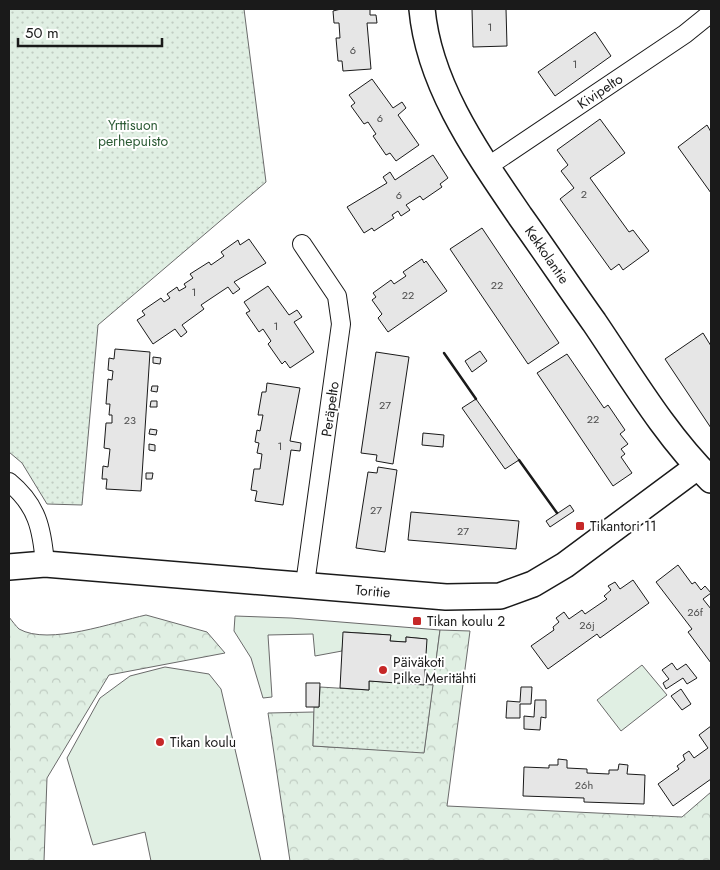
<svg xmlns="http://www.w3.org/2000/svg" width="720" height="870" font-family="Jost,sans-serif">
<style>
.green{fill:#e0efe3;stroke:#6a6a6a}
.forest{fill:url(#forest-crowns);stroke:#6a6a6a}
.park{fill:url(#park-dots);stroke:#6a6a6a}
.building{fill:#e6e6e6;stroke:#1a1a1a}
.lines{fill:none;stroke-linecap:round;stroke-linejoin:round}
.street-casing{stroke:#1a1a1a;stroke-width:20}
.secondary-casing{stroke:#1a1a1a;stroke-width:28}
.street{stroke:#fff;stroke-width:18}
.secondary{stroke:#fff;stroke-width:25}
.wall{stroke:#1a1a1a;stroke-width:2.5}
.poi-dot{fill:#c62828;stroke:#fff;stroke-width:2}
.labels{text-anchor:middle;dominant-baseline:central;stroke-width:4;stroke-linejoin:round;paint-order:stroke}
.number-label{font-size:11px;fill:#4d4d4d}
.street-label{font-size:14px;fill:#1a1a1a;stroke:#fff}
.park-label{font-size:14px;fill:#2b5a34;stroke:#fff}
.poi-label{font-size:14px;fill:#1a1a1a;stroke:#fff;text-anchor:start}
</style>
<defs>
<pattern id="forest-crowns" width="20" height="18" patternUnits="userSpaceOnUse" patternTransform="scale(1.25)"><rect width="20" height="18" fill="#e0efe3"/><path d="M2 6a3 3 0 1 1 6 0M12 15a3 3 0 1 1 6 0" fill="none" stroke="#c0ccc2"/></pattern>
<pattern id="park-dots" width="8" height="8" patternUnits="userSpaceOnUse" patternTransform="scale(1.25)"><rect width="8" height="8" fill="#e0efe3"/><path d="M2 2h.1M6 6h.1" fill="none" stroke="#c0ccc2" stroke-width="1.8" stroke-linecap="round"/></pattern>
</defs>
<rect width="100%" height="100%" fill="#fff"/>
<g class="green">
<path d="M235 616 291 618 440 630 433 685H424L426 639 406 637V642L390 641V635L344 632 342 651 315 656 313 634 268 635 272 697 263 698 251 658 234 631Z"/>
<path d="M642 665 667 695 621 731 597 700Z"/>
<path d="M165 667 209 674 221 689 261 861H151L145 832 93 845 67 758 100 698 130 676Z"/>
</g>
<g class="forest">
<path d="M146 615 207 632 225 653 109 675 47 778 44 861H9V617C12 621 16 626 19 629 49 646 114 622 146 615Z"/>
<path d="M440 630 470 631 447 806 682 817 711 792V861H290L268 713 314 712 313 746 424 752Z"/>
</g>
<g class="park">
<path d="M9 9H244L266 182 98 325 82 505 47 504 22 463 9 452Z"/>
<path d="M369 681 433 685 424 753 313 746 314 707H319L320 687 369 690Z"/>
</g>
<g class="building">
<path d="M341 9H370V15H376L377 23H367L371 69 343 71 342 61H338L336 38H340L339 23H334L333 11Z"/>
<path d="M472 9H506L507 46 473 47Z"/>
<path d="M595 32 611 56 555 96 538 72Z"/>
<path d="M372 79 393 108 402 102 406 108 398 115 419 145 396 161 390 153 386 155 373 136 376 134 368 122 364 124 351 106 355 103 349 95Z"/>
<path d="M600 119 625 153 590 178 629 232 633 230 649 251 623 270 619 264 611 270 560 199 574 188 561 171 568 165 557 150Z"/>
<path d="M707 125 711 132V193L678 147Z"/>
<path d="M433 155 448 178 440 184 442 187 423 200 420 196 406 205 410 210 401 216 398 211 392 215 394 218 374 231 372 228 364 233 347 207 387 183 383 177 390 172 395 180Z"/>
<path d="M482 228 559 343 528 364 450 249Z"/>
<path d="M249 239 266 263 234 282 240 289 233 294 228 287 201 305 204 309 182 325 187 332 181 337 175 329 153 344 137 320 145 315 142 311 161 298 164 302 170 298 167 294 177 287 179 291 186 287 184 284 193 278 190 274 209 262 211 265 224 256 221 252 238 240 240 245Z"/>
<path d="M422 259 424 263 426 261 447 291 388 332 378 318 382 314 372 300 376 297 373 293 391 280 394 284 406 276 403 272Z"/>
<path d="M268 286 289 315 297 310 302 317 294 322 314 352 290 368 285 361 282 364 268 344 271 341 263 329 259 332 246 313 250 311 244 302Z"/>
<path d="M703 333 711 346V428L665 359Z"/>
<path d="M115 349 150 352 141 491 106 489 107 479H102L103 466 108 467 110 449 104 448 106 423H112V415H109L110 404H106L108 379 112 380 113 371 108 370 109 358 114 359Z"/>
<path d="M480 351 487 361 472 372 465 361Z"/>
<path d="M376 352 409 357 393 464 376 461 377 455 361 453Z"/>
<path d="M567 354 604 408 608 405 625 430 620 434 628 444 621 449 625 454 621 457 632 473 613 486 537 373Z"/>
<path d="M153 357 161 358 160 364 153 363Z"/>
<path d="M267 383 300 388 290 441 301 443 300 451 291 450 283 505 255 501 257 491 251 490 254 469H260L262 454 257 453 259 443 255 442 257 430 260 431 263 415H258L262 392H266Z"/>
<path d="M152 386H158L157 392 151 391Z"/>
<path d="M476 399 519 460 505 469 462 408Z"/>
<path d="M151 401H157V407H150Z"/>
<path d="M150 429 157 430 156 435 149 434Z"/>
<path d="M423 433 444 435 443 447 422 445Z"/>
<path d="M149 444 155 445V451L149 450Z"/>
<path d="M378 467 397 470 385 552 356 548 368 472 377 473Z"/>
<path d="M146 473H153L152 479H146Z"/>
<path d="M570 505 574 511 550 527 546 521Z"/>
<path d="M411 512 519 521 516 549 408 540Z"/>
<path d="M678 565 692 584 695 582 701 590 705 586 711 593 703 599 711 609V663L688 632 692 629 656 582Z"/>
<path d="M633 580 649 603 600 638 597 634 548 669 531 646 554 630 553 627 559 622 556 618 564 612 569 619 582 610 585 614 607 599 604 596 611 590 608 586 615 582 620 589Z"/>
<path d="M343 632 391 635 390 641 406 642V637L427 639 424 685 369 681V690L340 688Z"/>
<path d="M672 663 677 670 686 664 697 678 687 684 683 678 666 689 663 683 669 679 662 670Z"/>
<path d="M306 683H320L319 707H306Z"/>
<path d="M521 687H532L531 704H520V718H506L507 701 520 702Z"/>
<path d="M681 689 691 704 682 710 671 696Z"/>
<path d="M535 700H546V718L541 717 540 730 524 729V716L534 717Z"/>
<path d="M711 726V779L673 806 658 784 679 769 677 766 685 760 683 755 689 751 694 758 708 748 699 735Z"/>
<path d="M558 759 567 760V768L587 769V773L609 774V770H618L619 764 628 765 627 774 645 775 644 804 584 802V798L523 796 524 767 549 768V765H558Z"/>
</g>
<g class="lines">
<defs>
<g id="street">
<path id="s1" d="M487 167 685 34 711 13"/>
<path d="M302 244 337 296 341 324 305 584"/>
<path d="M9 482C37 505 42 528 45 564"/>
</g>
<g id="secondary">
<path id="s2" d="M422 9C429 86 478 154 520 216 545 251 569 287 594 322 630 375 665 435 711 480"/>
<path id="s3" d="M9 567 45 564 446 597 500 596 533 584 565 565 697 467"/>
</g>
</defs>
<use href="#street" class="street-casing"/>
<use href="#secondary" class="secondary-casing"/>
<use href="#street" class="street"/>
<use href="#secondary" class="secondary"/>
<g class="wall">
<path d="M444 353 476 399"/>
<path d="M519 460 557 513"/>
</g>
</g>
<g class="poi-dot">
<rect x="575" y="521" width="10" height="10" rx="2.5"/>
<rect x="412" y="616" width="10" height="10" rx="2.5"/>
<circle cx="383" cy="670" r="5"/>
<circle cx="160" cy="742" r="5"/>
</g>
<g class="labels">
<g class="number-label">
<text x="490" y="27">1</text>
<text x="353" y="50">6</text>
<text x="575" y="64">1</text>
<text x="380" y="118">6</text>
<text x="584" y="194">2</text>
<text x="399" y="195">6</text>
<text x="497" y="285">22</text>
<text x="194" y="292">1</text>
<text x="408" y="295">22</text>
<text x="276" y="326">1</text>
<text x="385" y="405">27</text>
<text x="593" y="419">22</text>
<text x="130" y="420">23</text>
<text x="280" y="446">1</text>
<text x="376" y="510">27</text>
<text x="463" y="531">27</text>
<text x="695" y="612">26f</text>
<text x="587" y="625">26j</text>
<text x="584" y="785">26h</text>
</g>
<g class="street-label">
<text stroke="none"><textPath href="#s1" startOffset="136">Kivipelto</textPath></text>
<text stroke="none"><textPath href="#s2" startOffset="279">Kekkolantie</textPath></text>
<text transform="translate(330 409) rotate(-82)">Peräpelto</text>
<text stroke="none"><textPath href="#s3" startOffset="365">Toritie</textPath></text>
</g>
<g class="park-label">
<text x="133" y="125">Yrttisuon<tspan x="133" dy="16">perhepuisto</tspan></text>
</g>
<g class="poi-label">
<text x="590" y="526">Tikantori 11</text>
<text x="427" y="621">Tikan koulu 2</text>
<text x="393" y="662">Päiväkoti<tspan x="393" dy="16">Pilke Meritähti</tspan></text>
<text x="170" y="742">Tikan koulu</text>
</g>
</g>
<rect width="720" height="870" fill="none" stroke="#1a1a1a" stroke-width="20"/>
<path d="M18 38v8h144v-8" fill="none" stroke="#1a1a1a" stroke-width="2.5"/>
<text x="25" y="38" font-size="15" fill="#1a1a1a" stroke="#ffffff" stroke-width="4" paint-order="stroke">50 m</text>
</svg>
